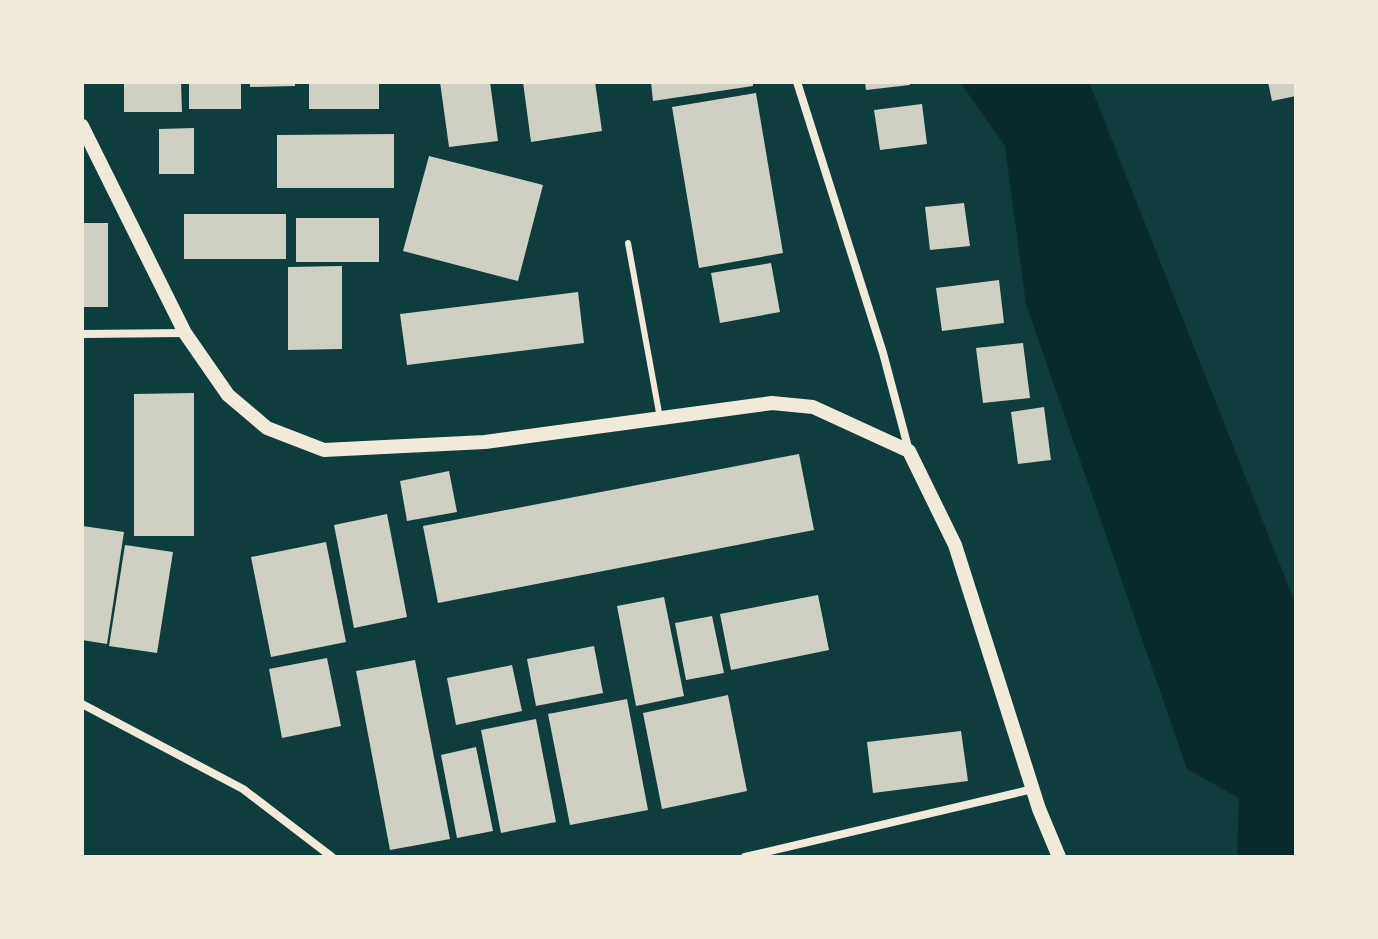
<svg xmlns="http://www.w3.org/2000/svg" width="1378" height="939" font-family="Rubik,sans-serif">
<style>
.water{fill:#0a2a2b}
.building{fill:#cfcfc3}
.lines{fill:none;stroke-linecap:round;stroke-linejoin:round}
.service{stroke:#f1e9da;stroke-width:6}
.minor{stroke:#f1e9da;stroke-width:8}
.tertiary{stroke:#f1e9da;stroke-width:14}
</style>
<rect width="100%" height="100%" fill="#0f3d3e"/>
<path class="water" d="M960 82H1089L1296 605V857H1237L1239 798 1187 769 1026 304 1005 146Z"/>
<g class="building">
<path d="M124 82H181L182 112H124Z"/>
<rect x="189" y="82" width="52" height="27"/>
<path d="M250 82H295V86L250 87Z"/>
<rect x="309" y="82" width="70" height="27"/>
<path d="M440 82H490L498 141 449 147Z"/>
<path d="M523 82H595L602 131 531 142Z"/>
<path d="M651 82H753V86L653 101Z"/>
<path d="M865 82H909L910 85 866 90Z"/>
<path d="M1268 82H1296V96L1272 101Z"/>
<path d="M756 93 783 253 699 268 672 107Z"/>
<path d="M922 104 927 144 880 150 874 110Z"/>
<path d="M194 128V174H159V129Z"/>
<path d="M394 134V188H277V135Z"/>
<path d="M429 156 543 185 518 281 403 251Z"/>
<path d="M964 203 970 246 930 250 925 207Z"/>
<rect x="184" y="214" width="102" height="45"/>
<rect x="296" y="218" width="83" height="44"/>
<rect x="82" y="223" width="26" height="84"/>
<path d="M771 263 780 312 720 323 711 273Z"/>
<path d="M342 266V349L288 350V267Z"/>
<path d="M999 280 1004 323 942 331 936 288Z"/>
<path d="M578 292 584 343 407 365 400 314Z"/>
<path d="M1023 343 1030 398 983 403 976 348Z"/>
<path d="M194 393V536H134V394Z"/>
<path d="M1044 407 1051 460 1018 464 1011 412Z"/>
<path d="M799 454 814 530 438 603 423 526Z"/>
<path d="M449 471 457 512 407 521 400 481Z"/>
<path d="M387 514 407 617 354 628 334 525Z"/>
<path d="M83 526 124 532 107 644 82 640Z"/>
<path d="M326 542 346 642 271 657 251 557Z"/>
<path d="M125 545 173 552 157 653 109 646Z"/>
<path d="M818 595 829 650 731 670 720 614Z"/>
<path d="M664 597 684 696 636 706 617 606Z"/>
<path d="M712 616 724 673 686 680 675 623Z"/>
<path d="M594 646 603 693 536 706 527 659Z"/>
<path d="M327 658 341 726 282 738 269 669Z"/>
<path d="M415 660 450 839 390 850 356 671Z"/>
<path d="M512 665 522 711 456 725 447 678Z"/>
<path d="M728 695 747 791 662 809 643 713Z"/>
<path d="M627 699 648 810 570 825 548 714Z"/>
<path d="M536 719 556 822 501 833 481 730Z"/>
<path d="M961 731 968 781 873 793 867 742Z"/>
<path d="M476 747 493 831 457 838 441 755Z"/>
</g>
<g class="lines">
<path class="service" d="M628 243 660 418"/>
<g class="minor">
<path d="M797 82 883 353 909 451"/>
<path d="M82 334 185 333"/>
<path d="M82 704 243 789 332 857"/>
<path d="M745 857 1033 789"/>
</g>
<path class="tertiary" d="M82 126 185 333 228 395 267 428 324 450 485 442 772 403 813 407 909 451 955 545 1039 809 1059 857"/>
</g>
<rect width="1378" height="939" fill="none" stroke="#f1e9da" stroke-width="168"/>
</svg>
